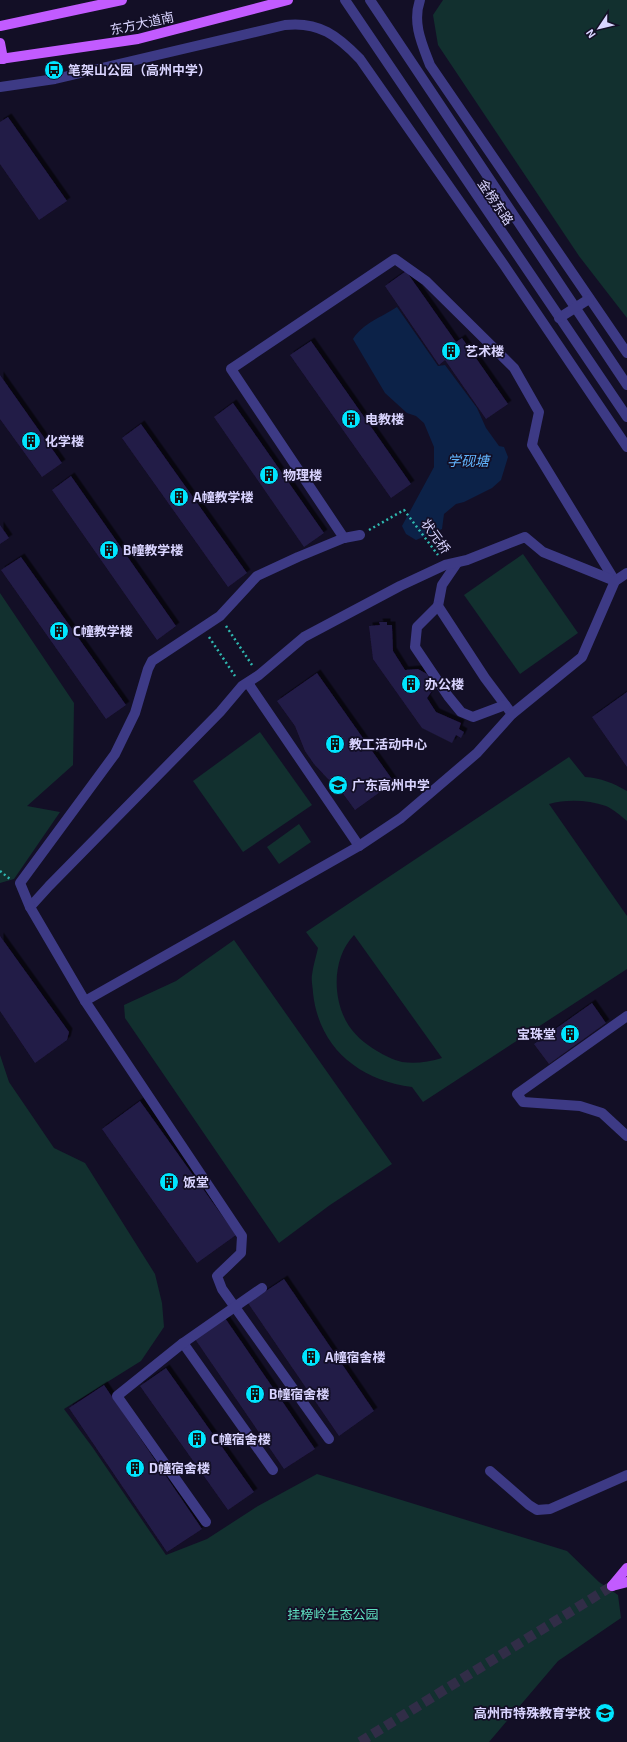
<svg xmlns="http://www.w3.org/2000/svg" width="627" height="1742" font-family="'Exo 2','Noto Sans SC',sans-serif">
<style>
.green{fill:#12302f;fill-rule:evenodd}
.water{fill:#0c2248}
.building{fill:#241b47;filter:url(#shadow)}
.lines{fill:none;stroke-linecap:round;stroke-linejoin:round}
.major-tunnel{stroke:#312d47;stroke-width:10;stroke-dasharray:10 5;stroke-linecap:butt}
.path{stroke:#2fb8b0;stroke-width:2.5;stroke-dasharray:2 3;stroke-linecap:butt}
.minor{stroke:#3d3a85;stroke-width:10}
.major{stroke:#c25bff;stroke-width:10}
.labels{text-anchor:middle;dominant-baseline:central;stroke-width:3.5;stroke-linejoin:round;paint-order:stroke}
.street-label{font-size:13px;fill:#d9d4ff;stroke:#130f26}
.poi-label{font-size:13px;font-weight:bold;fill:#d9d4ff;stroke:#130f26;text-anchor:start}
.park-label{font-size:13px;fill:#5fe0c0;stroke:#130f26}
.water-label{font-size:14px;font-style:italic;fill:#62b6ff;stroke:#130f26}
</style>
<defs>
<filter id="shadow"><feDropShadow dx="3.5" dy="-3.5" stdDeviation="0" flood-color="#0009"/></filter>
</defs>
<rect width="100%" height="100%" fill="#130f26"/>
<g class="green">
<path d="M443 0H627V318L579 256 438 45 433 15Z"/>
<path d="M523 554 578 633 520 674 464 595Z"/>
<path d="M0 593 74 703 73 765 27 806 60 812 14 879 0 883Z"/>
<path d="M260 732 312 805 243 852 193 781Z"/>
<path d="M569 757 585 777C601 778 613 783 627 791V821C621 816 613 809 606 806 588 800 567 799 549 804L627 916V969L423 1102 412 1087C359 1080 319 1048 313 993 313 988 311 981 312 975 313 966 316 957 318 948L306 932ZM354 935 442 1058C429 1062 415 1064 402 1062 393 1060 384 1055 377 1051 364 1043 353 1034 346 1021 332 995 333 957 354 935Z"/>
<path d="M299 824 311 842 279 864 267 847Z"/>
<path d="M234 940 392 1164 330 1205 279 1243 125 1018 124 1005 176 981Z"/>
<path d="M0 1055 9 1082 54 1148 85 1163 155 1274 162 1303 164 1327 141 1361 64 1409 93 1448 166 1555 207 1539 258 1506 317 1474 567 1551 599 1582 618 1595 621 1618 558 1661 489 1742H0Z"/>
</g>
<path class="water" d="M397 307 438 366 445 365 477 408 486 428 499 446 504 447 508 457 501 480 492 488 464 502 456 504 444 514 442 529 416 540 406 534 402 526 434 467V447L424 423 416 416 407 413 385 393 353 339C363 323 382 317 397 307Z"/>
<g class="building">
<path d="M8 117 67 201 39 220 0 164V122Z"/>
<path d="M406 271 456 342 462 338 508 404 486 419 445 360 439 365 385 286Z"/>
<path d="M311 341 411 484 391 498 290 355Z"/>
<path d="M0 375 62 463 42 477 0 419Z"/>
<path d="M233 403 324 533 304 547 214 417Z"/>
<path d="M141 424 247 573 228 587 122 438Z"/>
<path d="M71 476 176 626 157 640 52 490Z"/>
<path d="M0 525 9 538 0 544Z"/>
<path d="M21 557 126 705 106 719 1 570Z"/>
<path d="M379 622H387V625H392L393 651 405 670 418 669 427 674 431 681 432 691 427 698 436 712 461 723 459 729 464 732 461 738 456 735 452 743 422 728 373 659 369 626 380 625Z"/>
<path d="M317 673 394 782 355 810 336 784 328 779 314 764 305 751 295 726 277 701Z"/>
<path d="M627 692V767L592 717Z"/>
<path d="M0 936 69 1032 67 1040 35 1063 0 1011Z"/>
<path d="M592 1003 606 1023 549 1064 534 1044Z"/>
<path d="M140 1101 236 1235 197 1263 102 1129Z"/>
<path d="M284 1279 374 1411 339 1436 248 1303Z"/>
<path d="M225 1318 315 1449 284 1469 195 1339Z"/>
<path d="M166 1368 254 1492 228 1510 140 1386Z"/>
<path d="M104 1385 202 1529 167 1552 69 1408Z"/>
</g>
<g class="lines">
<path class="major-tunnel" d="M360 1742 612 1586"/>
<g class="path">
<path d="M369 530 404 510 438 555"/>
<path d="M226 626 252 665"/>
<path d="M209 637 235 676"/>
<path d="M0 871 10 879"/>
</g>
<g class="minor">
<path d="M345 0 627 417"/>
<path d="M370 0 627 385"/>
<path d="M420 0C412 23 422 44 430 65L627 353"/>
<path d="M0 87 55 79 285 25C319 21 338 36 360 59L504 265 627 447"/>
<path d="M559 318 589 299"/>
<path d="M344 538 231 369 395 259 426 281 514 368 539 412 532 445 615 581"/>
<path d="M457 563 442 585 438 606 485 678 512 714"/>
<path d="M438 606 417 627 415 647 448 696 461 712 473 717 505 705"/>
<path d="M248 683 359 846"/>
<path d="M30 907 49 886 220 712 242 686 259 675 304 637 400 586 445 565 467 560 525 537 543 552 615 581"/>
<path d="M85 1001 359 846 401 818 477 753 512 714 582 657 615 581 627 573"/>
<path d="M627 1016 517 1094 523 1102 580 1106 602 1113 627 1136"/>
<path d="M183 1343 273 1470"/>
<path d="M329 1439 222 1289 217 1276 241 1253 242 1236 85 1001 30 907 20 883 115 754 135 713 148 669 152 661 220 616 257 576 298 557 344 538 360 535"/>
<path d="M490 1471 529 1505 537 1510 550 1509 627 1475"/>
<path d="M206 1522 117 1396 183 1343 262 1288"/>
</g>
<g class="major">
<path d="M0 26 122 0"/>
<path d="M0 43 3 59"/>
<path d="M0 59 138 39 288 0"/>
<path d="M612 1586 627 1568"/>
<path d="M612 1586 627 1582"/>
</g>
</g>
<defs>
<symbol id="bus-disc" viewBox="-11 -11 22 22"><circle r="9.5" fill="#00e5ff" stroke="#130f26"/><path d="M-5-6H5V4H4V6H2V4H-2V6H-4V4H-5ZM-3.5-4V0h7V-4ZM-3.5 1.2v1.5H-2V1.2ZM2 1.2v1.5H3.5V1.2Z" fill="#111"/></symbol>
<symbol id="building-disc" viewBox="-11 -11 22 22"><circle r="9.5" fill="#00e5ff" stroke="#130f26"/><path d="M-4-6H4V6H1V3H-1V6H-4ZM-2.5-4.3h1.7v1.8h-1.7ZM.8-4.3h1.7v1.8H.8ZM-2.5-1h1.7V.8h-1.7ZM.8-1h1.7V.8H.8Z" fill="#111"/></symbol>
<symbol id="school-disc" viewBox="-11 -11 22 22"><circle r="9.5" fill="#00e5ff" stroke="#130f26"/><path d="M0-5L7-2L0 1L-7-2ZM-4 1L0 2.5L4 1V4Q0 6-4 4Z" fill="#111"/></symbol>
</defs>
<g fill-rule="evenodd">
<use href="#bus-disc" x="43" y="59" width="22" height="22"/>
<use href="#building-disc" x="440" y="340" width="22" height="22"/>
<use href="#building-disc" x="340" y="408" width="22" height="22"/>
<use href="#building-disc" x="20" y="430" width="22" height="22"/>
<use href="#building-disc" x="258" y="464" width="22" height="22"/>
<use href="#building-disc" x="168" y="486" width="22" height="22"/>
<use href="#building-disc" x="98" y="539" width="22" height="22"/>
<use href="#building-disc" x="48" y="620" width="22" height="22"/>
<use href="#building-disc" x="400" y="673" width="22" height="22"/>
<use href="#building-disc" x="324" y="733" width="22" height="22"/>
<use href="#school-disc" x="327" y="774" width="22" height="22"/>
<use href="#building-disc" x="559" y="1023" width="22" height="22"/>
<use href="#building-disc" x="158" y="1171" width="22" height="22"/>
<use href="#building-disc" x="300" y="1346" width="22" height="22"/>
<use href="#building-disc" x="244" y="1383" width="22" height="22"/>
<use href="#building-disc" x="186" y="1428" width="22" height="22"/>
<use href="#building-disc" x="124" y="1457" width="22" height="22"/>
<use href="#school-disc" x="594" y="1702" width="22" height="22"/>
</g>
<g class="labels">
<g class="street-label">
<text transform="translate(142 23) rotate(-12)">东方大道南</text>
<text transform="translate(496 202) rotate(56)">金榜东路</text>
<text transform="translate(436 536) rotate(54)">状元桥</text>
</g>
<g class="poi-label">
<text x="68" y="70">笔架山公园（高州中学）</text>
<text x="465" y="351">艺术楼</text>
<text x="365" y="419">电教楼</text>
<text x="45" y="441">化学楼</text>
<text x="283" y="475">物理楼</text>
<text x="193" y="497">A幢教学楼</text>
<text x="123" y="550">B幢教学楼</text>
<text x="73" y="631">C幢教学楼</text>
<text x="425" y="684">办公楼</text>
<text x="349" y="744">教工活动中心</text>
<text x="352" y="785">广东高州中学</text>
<text x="556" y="1034" text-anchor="end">宝珠堂</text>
<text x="183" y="1182">饭堂</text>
<text x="325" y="1357">A幢宿舍楼</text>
<text x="269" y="1394">B幢宿舍楼</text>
<text x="211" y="1439">C幢宿舍楼</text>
<text x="149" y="1468">D幢宿舍楼</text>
<text x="591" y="1713" text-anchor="end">高州市特殊教育学校</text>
</g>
<g class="park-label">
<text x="333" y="1614">挂榜岭生态公园</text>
</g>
<g class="water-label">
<text x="468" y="460">学砚塘</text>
</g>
</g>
<g transform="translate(599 28) rotate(235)" stroke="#130f26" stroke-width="3" paint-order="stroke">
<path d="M0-3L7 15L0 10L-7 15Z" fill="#d9d4ff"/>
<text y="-6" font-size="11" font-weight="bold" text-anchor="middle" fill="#d9d4ff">N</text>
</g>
</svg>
